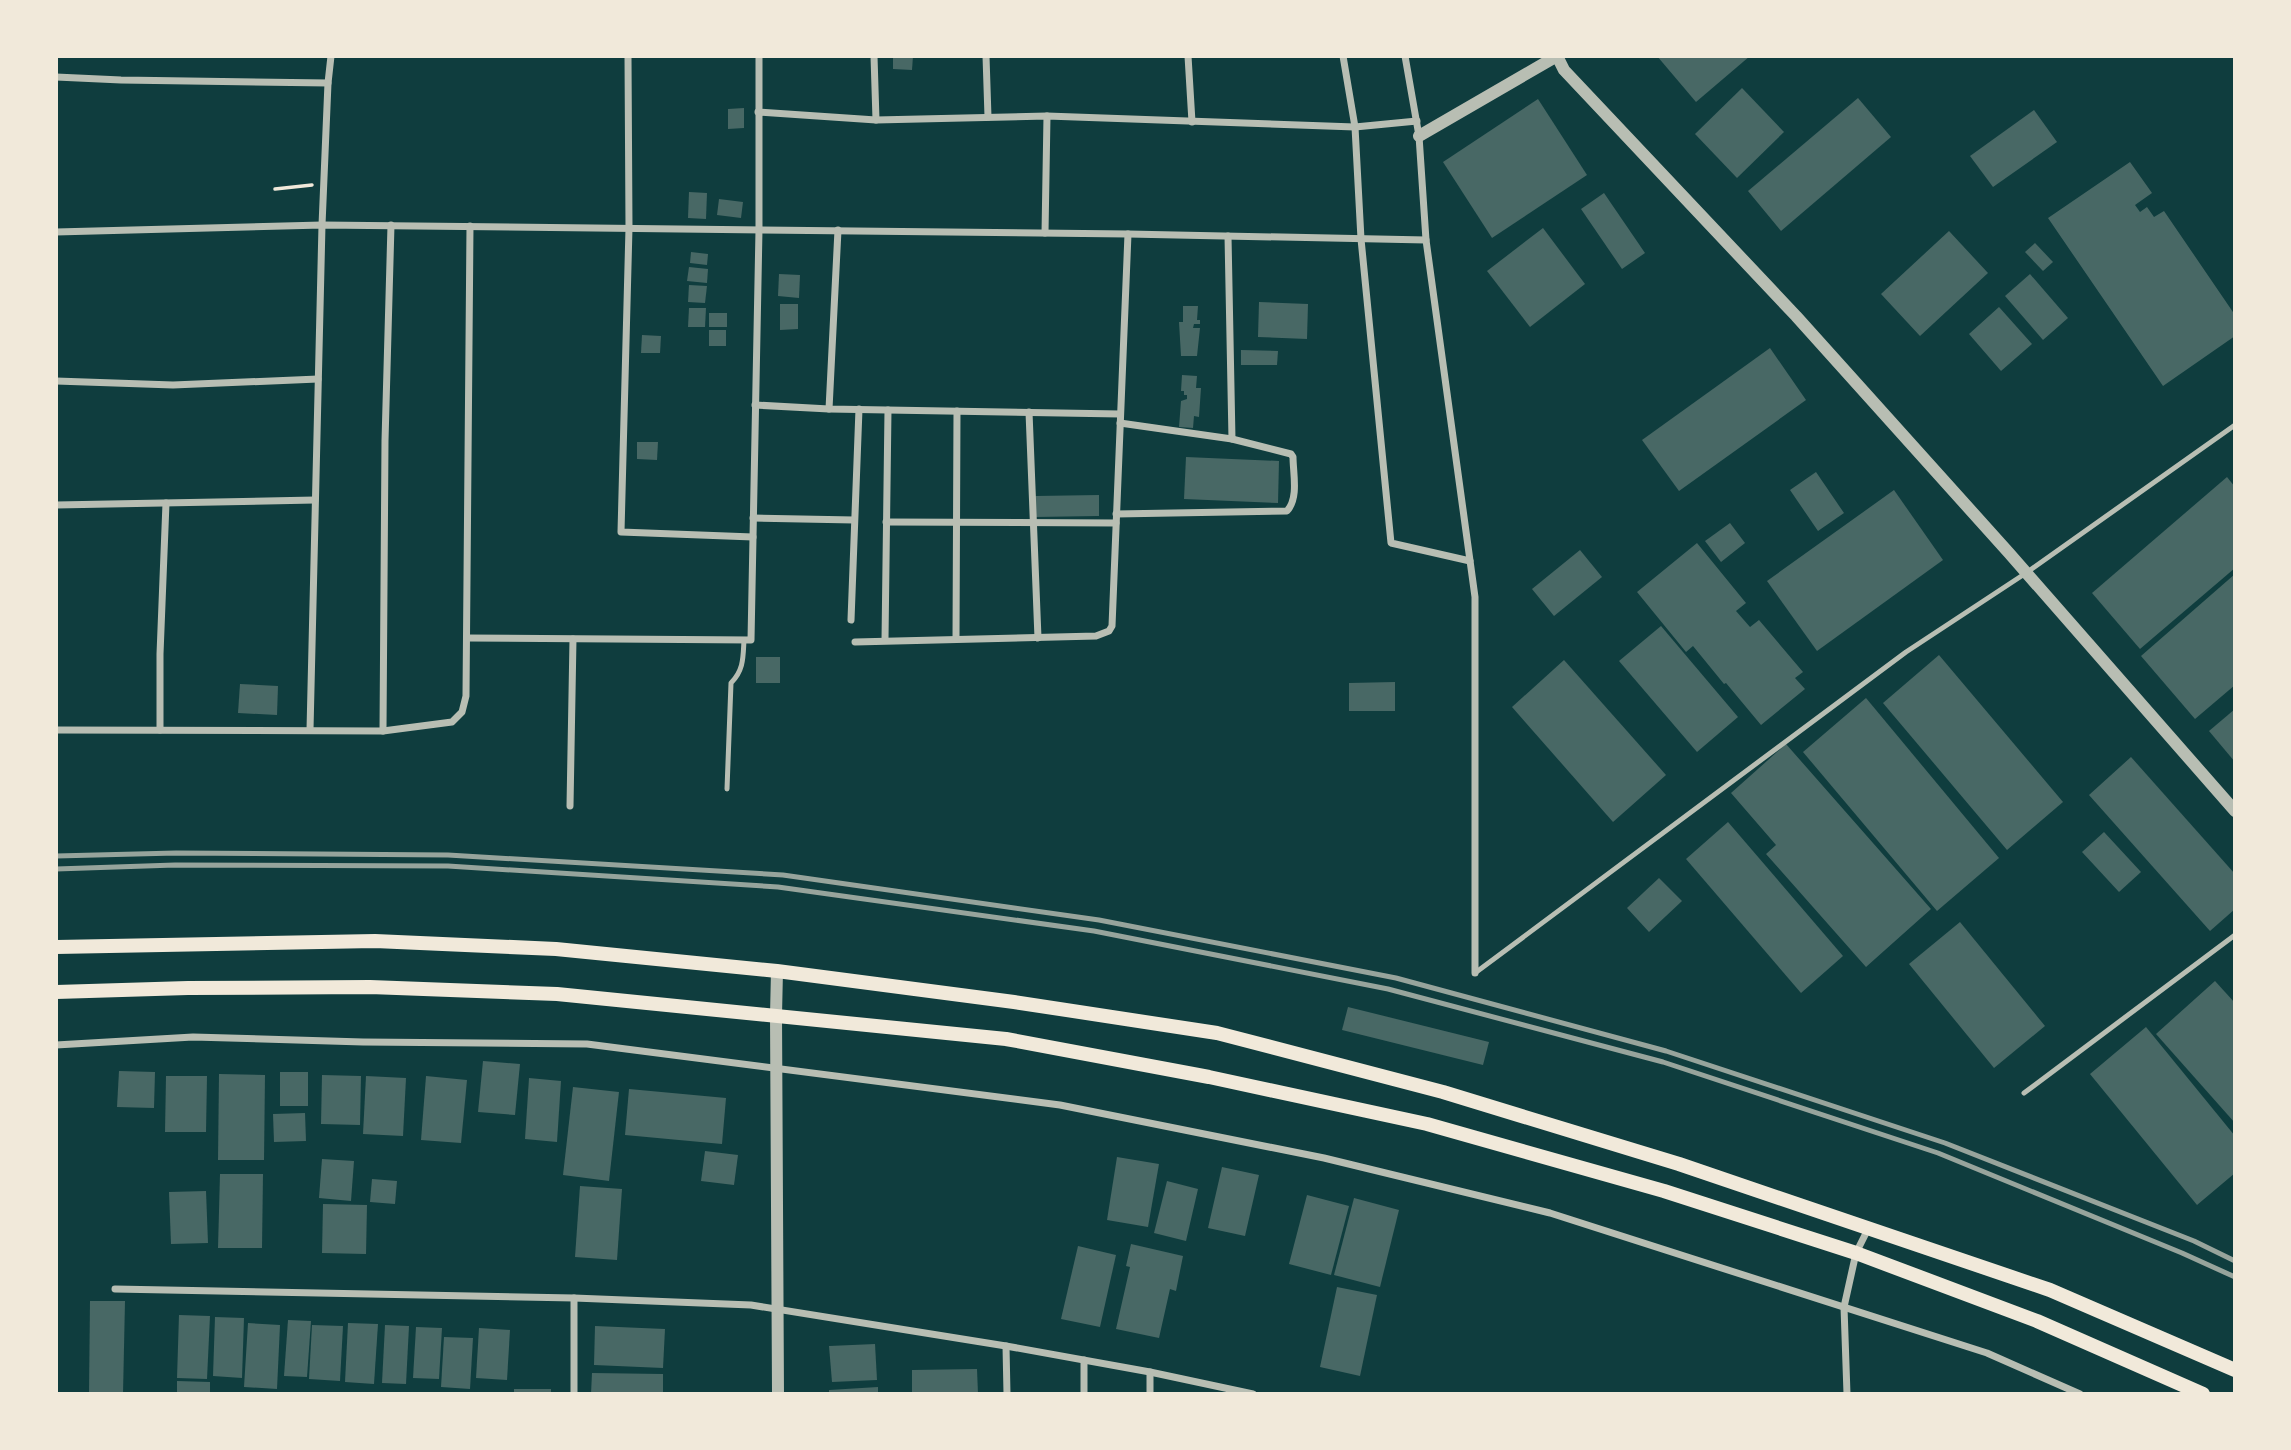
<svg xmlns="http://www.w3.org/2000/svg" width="2291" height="1450" font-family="'IBM Plex Serif',serif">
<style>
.building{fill:#486865}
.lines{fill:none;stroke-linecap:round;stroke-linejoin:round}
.path{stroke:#f1e9da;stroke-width:3.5}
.service{stroke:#b8beb3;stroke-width:5}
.minor{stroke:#b8beb3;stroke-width:7}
.tertiary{stroke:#b8beb3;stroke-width:12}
.secondary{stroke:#f1e9da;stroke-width:14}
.rail{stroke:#97a49c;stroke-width:5}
</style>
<rect width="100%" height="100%" fill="#0f3d3e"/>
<g class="building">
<path d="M893 56H913L912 70 893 69Z"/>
<path d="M1657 56H1750L1696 102Z"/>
<path d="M1742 88 1784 132 1737 178 1695 134Z"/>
<path d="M1858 98 1891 137 1781 231 1748 191Z"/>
<path d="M1538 99 1587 175 1492 238 1443 162Z"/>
<path d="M744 108V128L728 129V109Z"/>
<path d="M2034 110 2057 142 1993 187 1970 156Z"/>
<path d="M2130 162 2152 193 2135 205 2140 212 2147 207 2154 217 2164 211 2235 315V336L2163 386 2048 218Z"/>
<path d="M689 192 707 193 706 219 688 218Z"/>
<path d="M1604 193 1645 253 1622 269 1581 209Z"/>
<path d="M719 199 743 202 741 218 717 215Z"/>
<path d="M1543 228 1585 284 1530 327 1487 271Z"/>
<path d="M1949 231 1988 273 1920 336 1881 294Z"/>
<path d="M2035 243 2053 262 2043 271 2025 252Z"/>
<path d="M691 252 708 254 707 265 690 263Z"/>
<path d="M689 267 708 269 707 283 687 281Z"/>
<path d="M779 274 800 275 799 298 778 296Z"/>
<path d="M2030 274 2068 318 2043 340 2005 296Z"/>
<path d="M689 285 707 286 705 303 688 302Z"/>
<path d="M1259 302 1308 304 1307 339 1258 337Z"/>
<path d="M780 304H798V329L780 330Z"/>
<path d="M1183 306H1198L1197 320H1200V324H1194L1193 328H1200L1197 356H1181L1179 322H1183Z"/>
<path d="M1999 307 2032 344 2001 371 1969 334Z"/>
<path d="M689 308H706L705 327H688Z"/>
<rect x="709" y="313" width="18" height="14"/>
<rect x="709" y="330" width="17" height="16"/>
<path d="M642 335 661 336 660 353H641Z"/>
<path d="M1770 348 1806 400 1679 491 1642 440Z"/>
<path d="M1241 350 1278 351 1277 365H1241Z"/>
<path d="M1182 375 1197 376 1196 388H1201L1199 417 1194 416 1193 428 1179 427 1181 401 1187 399V395H1184V391H1181Z"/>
<path d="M637 442H658L657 460 637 459Z"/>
<path d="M1186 457 1279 461 1278 503 1184 499Z"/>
<path d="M1816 472 1844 513 1818 531 1790 490Z"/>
<path d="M2227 477 2235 487V568L2140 649 2092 593Z"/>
<path d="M1894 490 1943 560 1817 651 1767 581Z"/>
<path d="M1099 495V516L1035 517V496Z"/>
<path d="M1730 523 1745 543 1721 562 1705 541Z"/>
<path d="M1697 543 1746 603 1736 611 1750 627 1759 620 1803 672 1795 678 1805 689 1761 725 1726 683 1724 684 1693 646 1686 652 1637 592Z"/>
<path d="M1580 550 1602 577 1554 616 1532 589Z"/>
<path d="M2235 574V685L2195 719 2141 656Z"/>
<path d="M1661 626 1738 717 1697 752 1619 661Z"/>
<path d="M1939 655 2063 802 2007 850 1883 703Z"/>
<rect x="756" y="657" width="24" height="26"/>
<path d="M1564 660 1666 775 1613 822 1512 707Z"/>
<path d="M1395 682V711H1349V683Z"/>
<path d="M240 684 278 686 277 715 238 713Z"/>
<path d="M1866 698 1999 858 1937 911 1803 752Z"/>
<path d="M2235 709V762L2209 731Z"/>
<path d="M1786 744 1931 909 1866 967 1766 854 1776 845 1731 793Z"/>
<path d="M2131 757 2235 874V909L2210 931 2089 795Z"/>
<path d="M1728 822 1843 956 1801 993 1686 859Z"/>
<path d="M2104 832 2141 872 2119 892 2082 852Z"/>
<path d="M1659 878 1682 901 1649 932 1627 908Z"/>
<path d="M1960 922 2045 1026 1994 1068 1909 964Z"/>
<path d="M2215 981 2235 1003V1123L2156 1034Z"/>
<path d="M1348 1007 1489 1042 1483 1065 1342 1030Z"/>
<path d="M2146 1027 2235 1136V1173L2197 1205 2090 1074Z"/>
<path d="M483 1061 520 1064 515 1115 478 1112Z"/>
<path d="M119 1071 155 1072 154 1108 117 1107Z"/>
<rect x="280" y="1072" width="28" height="34"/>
<path d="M219 1074 265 1075 264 1160H218Z"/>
<path d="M322 1075 361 1076 360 1125 321 1124Z"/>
<path d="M166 1076H207L206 1132H165Z"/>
<path d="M366 1076 406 1078 403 1136 363 1134Z"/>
<path d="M426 1076 467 1080 461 1143 421 1140Z"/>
<path d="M529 1078 561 1081 557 1142 525 1139Z"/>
<path d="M573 1087 619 1092 609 1181 563 1175Z"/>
<path d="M629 1089 726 1098 722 1144 625 1135Z"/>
<path d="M305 1113 306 1141 274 1142 273 1114Z"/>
<path d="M705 1151 738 1155 734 1185 701 1181Z"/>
<path d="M1117 1157 1159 1164 1148 1227 1107 1220Z"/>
<path d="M322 1159 354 1161 351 1201 319 1198Z"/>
<path d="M1222 1167 1259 1175 1245 1236 1208 1228Z"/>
<path d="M220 1174H263L262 1248H218Z"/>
<path d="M372 1179 397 1181 395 1204 370 1202Z"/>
<path d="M1167 1181 1198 1189 1186 1241 1154 1233Z"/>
<path d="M580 1186 622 1189 617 1260 575 1257Z"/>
<path d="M206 1191 208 1243 171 1244 169 1192Z"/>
<path d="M1307 1195 1349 1206 1331 1275 1289 1264Z"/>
<path d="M1354 1198 1399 1210 1380 1287 1334 1275Z"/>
<path d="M323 1204 367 1205 366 1254 322 1253Z"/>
<path d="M1131 1244 1183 1256 1176 1291 1170 1289 1159 1338 1116 1329 1130 1267 1126 1266Z"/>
<path d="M1078 1246 1116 1255 1100 1327 1061 1319Z"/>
<path d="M1337 1287 1377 1295 1360 1376 1320 1367Z"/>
<path d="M90 1301H125L123 1394H89Z"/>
<path d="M179 1315 210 1316 207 1379 177 1378Z"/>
<path d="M215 1317 244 1318 242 1378 213 1376Z"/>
<path d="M288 1320 311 1321 307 1377 284 1376Z"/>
<path d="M248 1323 280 1325 277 1389 244 1387Z"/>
<path d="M348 1323 378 1324 374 1384 345 1382Z"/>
<path d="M312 1325 343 1326 340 1381 309 1379Z"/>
<path d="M385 1325 409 1326 406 1384 382 1383Z"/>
<path d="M595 1326 665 1329 663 1368 594 1365Z"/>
<path d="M416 1327 442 1328 439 1379 413 1378Z"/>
<path d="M479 1328 510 1330 507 1380 476 1378Z"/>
<path d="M444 1337 473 1338 470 1389 441 1387Z"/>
<path d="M875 1344 877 1380 832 1382 829 1346Z"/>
<path d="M977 1369 978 1394H912V1370Z"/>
<path d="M592 1373 663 1374V1394H591Z"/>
<path d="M177 1381 210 1382V1394H177Z"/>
<path d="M878 1387V1394H829V1390Z"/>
<rect x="514" y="1389" width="37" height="5"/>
</g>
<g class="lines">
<path class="path" d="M275 189 312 185"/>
<g class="service">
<path d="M727 789 731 683C744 670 743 657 744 640"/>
<path d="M1475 973 1906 652 2026 573 2235 425"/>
<path d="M2024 1093 2235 935"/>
</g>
<g class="minor">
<path d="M628 56 629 228 621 532 753 537"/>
<path d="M874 56 876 120"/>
<path d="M986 56 988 117"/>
<path d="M1188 56 1192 122"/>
<path d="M1343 56 1355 127 1361 239 1391 543 1470 561"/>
<path d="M1405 56 1419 136 1426 240 1475 597V973"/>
<path d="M56 77 121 80 328 83"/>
<path d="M758 112 876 120 1047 116 1355 127 1417 121"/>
<path d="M56 232 322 225 1128 234 1426 240"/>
<path d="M1045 233 1047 116"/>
<path d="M56 381 173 385 318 379"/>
<path d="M755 405 829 409 1120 414"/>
<path d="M829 409 838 230"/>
<path d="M1029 412 1038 638"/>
<path d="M1120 423 1232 439 1228 236"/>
<path d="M56 505 315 500"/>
<path d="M1116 514 1287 511C1299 498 1293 473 1293 457L1291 454 1232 439"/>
<path d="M753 518 854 520"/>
<path d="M886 522 1116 523"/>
<path d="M851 620 859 409"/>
<path d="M467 638 751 640 759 230V56"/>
<path d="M956 639 957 411"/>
<path d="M885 640 888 410"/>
<path d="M855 642 1096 636 1109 631 1112 626 1128 234"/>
<path d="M56 730 383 731 452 722 462 712 466 696 470 226"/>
<path d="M160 730V654L166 503"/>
<path d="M310 730 322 225 328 83 331 56"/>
<path d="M383 731 385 441 391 225"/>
<path d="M570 806 573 639"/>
<path d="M56 1045 193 1037 363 1042 587 1044 1060 1105 1324 1158 1550 1213 1987 1353 2080 1394"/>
<path d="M115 1289 574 1298 751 1305 1006 1346 1150 1372 1253 1394"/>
<path d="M1006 1346 1007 1394"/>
<path d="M1084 1360V1394"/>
<path d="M1150 1372V1394"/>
<path d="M574 1394V1298"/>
<path d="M1847 1394 1844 1307 1856 1253 1869 1227"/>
</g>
<g class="tertiary">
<path d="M1557 56 1564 70 1796 316 2009 553 2235 811"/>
<path d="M1419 136 1557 56"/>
<path d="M777 971 776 1015 778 1394"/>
</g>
<g class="secondary">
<path d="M56 947 375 941 556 949 777 971 1014 1002 1217 1033 1443 1092 1679 1164 2050 1290 2235 1370"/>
<path d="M56 992 188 988 370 987 557 994 1006 1039 1209 1077 1427 1124 1664 1191 1856 1253 2037 1321 2203 1394"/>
</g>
<g class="rail">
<path d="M56 856 176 853 448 855 783 875 1099 920 1396 978 1666 1051 1945 1143 2194 1241 2235 1261"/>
<path d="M56 869 175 865 448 866 778 887 1094 931 1388 989 1663 1062 1938 1153 2182 1253 2235 1277"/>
</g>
</g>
<rect width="2291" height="1450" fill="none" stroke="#f1e9da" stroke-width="116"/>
</svg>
